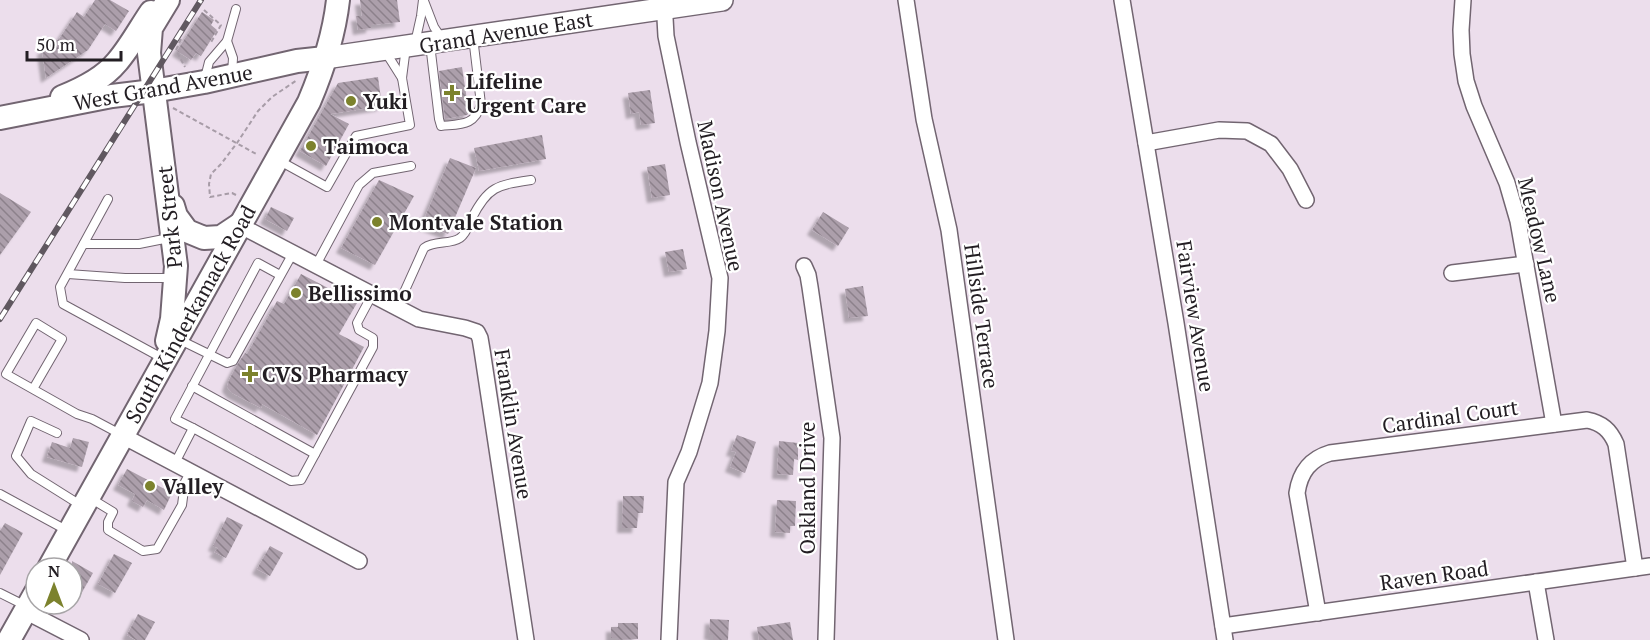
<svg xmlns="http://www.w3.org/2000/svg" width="1650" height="640" font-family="'PT Serif',serif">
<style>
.building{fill:url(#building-back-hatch);filter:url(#shadow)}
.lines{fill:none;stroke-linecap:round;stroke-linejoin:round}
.lane-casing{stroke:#726571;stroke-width:10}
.street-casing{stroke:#726571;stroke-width:18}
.secondary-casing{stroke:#726571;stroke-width:24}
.primary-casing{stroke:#726571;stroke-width:26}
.path{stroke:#a79ca7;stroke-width:2;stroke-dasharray:4.5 3;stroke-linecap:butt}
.lane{stroke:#fff;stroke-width:8}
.street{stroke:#fff;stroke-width:15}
.secondary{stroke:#fff;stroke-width:21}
.primary{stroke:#fff;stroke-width:22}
.rail-casing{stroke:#605860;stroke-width:6}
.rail{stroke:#fff;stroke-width:4;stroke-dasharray:11;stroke-linecap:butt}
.poi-dot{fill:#7c822d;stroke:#fff;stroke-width:2}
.labels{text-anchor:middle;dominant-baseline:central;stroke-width:4.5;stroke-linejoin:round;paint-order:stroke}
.street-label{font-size:21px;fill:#231e23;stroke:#fff}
.poi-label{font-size:21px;font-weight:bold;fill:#231e23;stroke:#fff;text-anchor:start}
</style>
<defs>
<pattern id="building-back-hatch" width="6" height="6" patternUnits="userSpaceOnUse" patternTransform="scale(1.5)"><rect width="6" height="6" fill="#ac9fab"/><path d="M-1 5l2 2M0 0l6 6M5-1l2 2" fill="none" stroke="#8c818b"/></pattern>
<filter id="shadow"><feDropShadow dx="-5" dy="5" stdDeviation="1.5" flood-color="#0004"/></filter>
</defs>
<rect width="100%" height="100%" fill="#ecdeec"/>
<g class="building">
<path d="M95 0H110L129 11 116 31 105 24 88 50 46 78 42 50 59 39 77 12 84 17Z"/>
<path d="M360 0H397L400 22 371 25V28L358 30 356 16H362Z"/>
<path d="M202 12 214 20 211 25 217 30 201 56 196 53 191 60 177 51Z"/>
<path d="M462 67 469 113 467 115 445 119 439 71Z"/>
<path d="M378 77 382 106 330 114 349 124 326 166 300 151 338 83Z"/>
<path d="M650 90 655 123 641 125 639 112 631 114 628 93Z"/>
<path d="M542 135 546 159 479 171 474 148Z"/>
<path d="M450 158 476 168 448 234 422 224Z"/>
<path d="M665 164 670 195 652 198 647 167Z"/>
<path d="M379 180 414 196 375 265 341 248Z"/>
<path d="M0 193 31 212 0 255Z"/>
<path d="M271 207 294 218 287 231 265 219Z"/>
<path d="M823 212 849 228 838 246 812 230Z"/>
<path d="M683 249 687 269 669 272 665 252Z"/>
<path d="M301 274 357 303 339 334 364 347 317 435 262 404 261 408 232 393 227 387 229 380 237 365 245 353 247 354 277 301 284 304Z"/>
<path d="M863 286 868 316 849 318 845 289Z"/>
<path d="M737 435 756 442 745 473 730 467 736 452 731 451Z"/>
<path d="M73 438 89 442 82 467 47 457 52 442 70 448Z"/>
<path d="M779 441 798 443V460L794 459 793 475 777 474Z"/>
<path d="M127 469 172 493 164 510 147 500 143 507 132 501 135 494 118 485Z"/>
<path d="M623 496H644L643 513H638L637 528H622Z"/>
<path d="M777 500 796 501 795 526H790V533L775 532Z"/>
<path d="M227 517 243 525 226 558 214 552 218 548 213 546Z"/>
<path d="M5 523 23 533 0 575V531Z"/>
<path d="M270 546 283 553 270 576 257 569Z"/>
<path d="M114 554 132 563 115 593 98 584Z"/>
<path d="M72 561 93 573 81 594 72 589Z"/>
<path d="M138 614 155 622 145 640H136L127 635Z"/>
<path d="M710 619 729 620 728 640H713V635H709Z"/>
<path d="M790 622 793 640H759L757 627Z"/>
<path d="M618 623H638V639L618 640V638H611V627H618Z"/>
</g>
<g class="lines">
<defs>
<g id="lane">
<path d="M424 1 434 27 442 39"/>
<path d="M227 41 233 58 232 74"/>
<path d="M415 43 421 16 423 0"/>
<path d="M430 44 439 119 441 126C461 124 475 126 481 104L473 37"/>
<path d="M385 51 402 78"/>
<path d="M205 78 209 62 227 41 236 9"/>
<path d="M278 160 327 187 356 136 410 125 402 78 406 47"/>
<path d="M108 199 60 287 63 304 162 358"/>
<path d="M84 244H139L169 238"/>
<path d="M316 265 359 185 373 173 411 166"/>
<path d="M68 274 125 278H174"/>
<path d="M397 308 424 248C435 240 450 245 460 238 466 234 469 225 472 218 488 186 498 185 531 180"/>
<path d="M180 340 227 363 233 361 293 253"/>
<path d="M192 386 315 454"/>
<path d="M33 389 62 339 36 323 6 374 77 414 92 419 122 435"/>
<path d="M193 428 291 481 301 480 373 347V338L359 330 357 323 372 295"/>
<path d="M57 433 31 421 16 456 31 474 82 506"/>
<path d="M175 463 193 428 175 419 258 263 280 275"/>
<path d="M0 494 68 531"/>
<path d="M90 498 113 512 108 522V530L143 551 157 549 182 505 185 482 191 471"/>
<path d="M0 593 26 606"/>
</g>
<g id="street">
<path d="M664 0 666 36 688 142 720 278 717 331 710 383 689 452 676 482 669 640"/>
<path d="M906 0 924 119 949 230 1006 640"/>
<path d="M1122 0 1176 323 1225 640"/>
<path d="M1463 0 1461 30 1462 54 1466 81 1474 106 1507 183 1518 221 1554 424"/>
<path d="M1146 143 1219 130 1247 131 1271 144 1290 169 1306 200"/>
<path d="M239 225 419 319 465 328 477 332 480 338 482 350 526 640"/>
<path d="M804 266 808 275 810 287 832 438 826 640"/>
<path d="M1452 273 1526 264"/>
<path d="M123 436 359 561"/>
<path d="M1536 582 1546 640"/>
<path d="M25 611 81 640"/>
<path d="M1318 613 1297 493C1300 472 1310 459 1330 453L1587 420C1602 423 1610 430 1616 444L1635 568"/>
<path d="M1223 626 1650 566"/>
</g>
<path id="secondary" d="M325 58 722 0"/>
<g id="primary">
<path d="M62 97C82 89 103 79 117 62 130 47 140 28 151 12"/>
<path d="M0 118 112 96 153 91 204 82 297 61 325 58"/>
<path d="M173 206 176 216 187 231 204 238 221 237 239 225"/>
<path d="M167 341 172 319 176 266 149 53 151 28 168 0"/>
<path d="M49 568 309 102C323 69 334 36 338 0"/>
<path d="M9 640 36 592"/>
</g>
</defs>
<use href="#lane" class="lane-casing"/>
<use href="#street" class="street-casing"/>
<use href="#secondary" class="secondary-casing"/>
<use href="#primary" class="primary-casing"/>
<g class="path">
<path d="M204 10 221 25 210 44"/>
<path d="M181 39 176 50 185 67"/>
<path d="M173 108 258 155"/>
<path d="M236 195 232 193 210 197 209 184 211 174 221 164 237 143 258 111 272 97 297 80"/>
</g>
<use href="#lane" class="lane"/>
<use href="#street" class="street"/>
<use href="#secondary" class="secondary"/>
<use href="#primary" class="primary"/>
<defs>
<path id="rail" d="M0 319 201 0"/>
</defs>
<use href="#rail" class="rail-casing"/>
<use href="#rail" class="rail"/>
</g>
<g class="poi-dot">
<path d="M449 84h6v6h6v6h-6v6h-6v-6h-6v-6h6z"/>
<circle cx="351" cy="101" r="6"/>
<circle cx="311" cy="146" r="6"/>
<circle cx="377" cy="222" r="6"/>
<circle cx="296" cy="293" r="6"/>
<path d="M247 365h6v6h6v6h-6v6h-6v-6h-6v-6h6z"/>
<circle cx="150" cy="486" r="6"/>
</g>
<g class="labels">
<g class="street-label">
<text transform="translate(506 32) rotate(-9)">Grand Avenue East</text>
<text transform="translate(163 87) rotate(-10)">West Grand Avenue</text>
<text transform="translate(721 196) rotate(78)">Madison Avenue</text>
<text transform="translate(169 217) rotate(-96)">Park Street</text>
<text transform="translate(1540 240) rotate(77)">Meadow Lane</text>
<text transform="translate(190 314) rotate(-61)">South Kinderkamack Road</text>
<text transform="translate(982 316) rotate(82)">Hillside Terrace</text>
<text transform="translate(1196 316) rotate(81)">Fairview Avenue</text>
<text transform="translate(1450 416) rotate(-8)">Cardinal Court</text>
<text transform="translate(514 424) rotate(81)">Franklin Avenue</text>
<text transform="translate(807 488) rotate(-90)">Oakland Drive</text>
<text transform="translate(1434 575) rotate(-8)">Raven Road</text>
</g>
<g class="poi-label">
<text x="466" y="81">Lifeline<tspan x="466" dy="24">Urgent Care</tspan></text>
<text x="363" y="101">Yuki</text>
<text x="323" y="146">Taimoca</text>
<text x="389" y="222">Montvale Station</text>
<text x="308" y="293">Bellissimo</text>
<text x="262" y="374">CVS Pharmacy</text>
<text x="162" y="486">Valley</text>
</g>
</g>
<g transform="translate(54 586)"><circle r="28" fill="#ffffff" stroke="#a7a5a7" stroke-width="1.5"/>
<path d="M0-4.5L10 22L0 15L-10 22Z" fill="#7c822d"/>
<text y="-9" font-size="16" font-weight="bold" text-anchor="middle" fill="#231e23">N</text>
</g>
<path d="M27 51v9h94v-9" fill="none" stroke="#231e23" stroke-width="3"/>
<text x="36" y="51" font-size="18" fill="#231e23" stroke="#ffffff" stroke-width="4.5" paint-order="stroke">50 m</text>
</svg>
